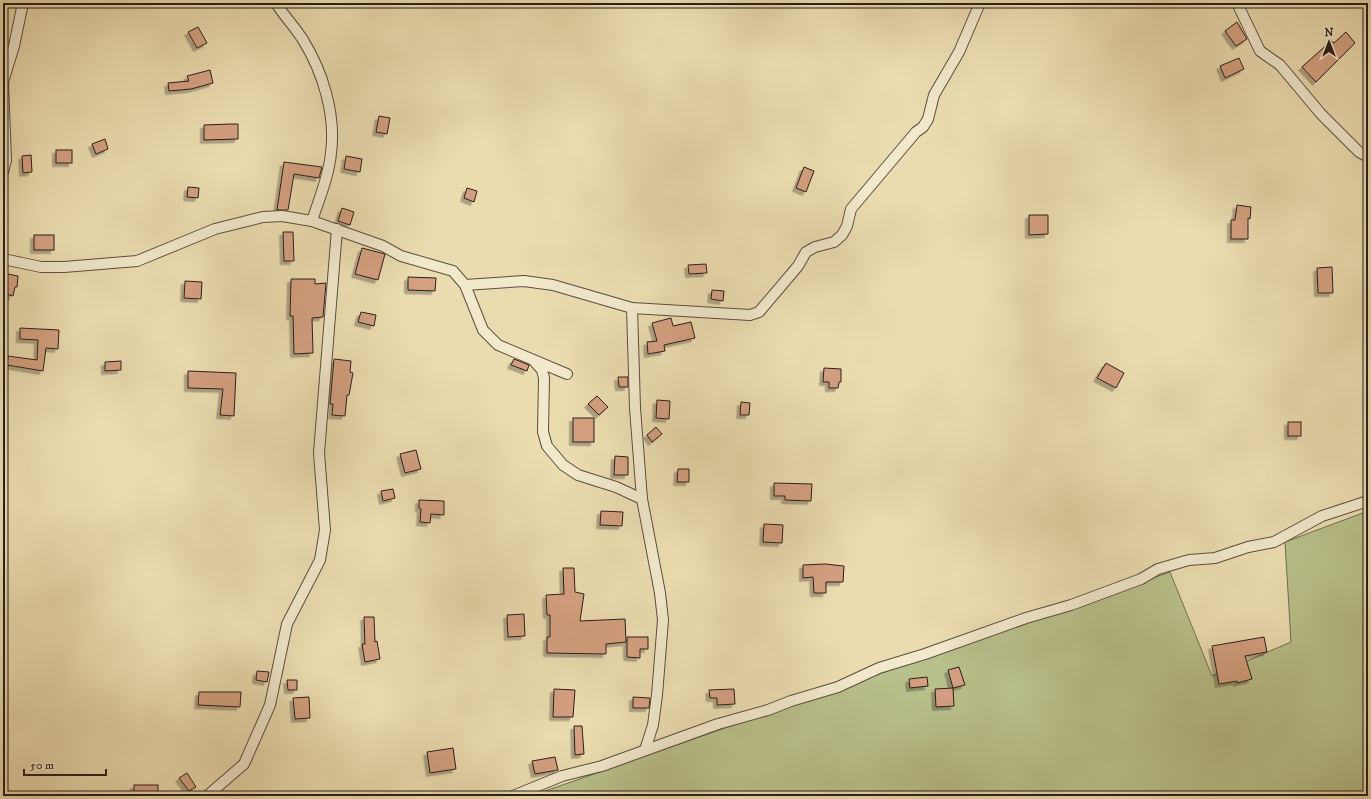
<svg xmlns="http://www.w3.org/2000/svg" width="1371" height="799" font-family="'IM FELL DW Pica',serif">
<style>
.green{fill:#b8c08b;stroke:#706f52}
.building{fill:#d5a081;stroke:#291e19;filter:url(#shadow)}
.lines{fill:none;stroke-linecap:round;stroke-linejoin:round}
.minor-casing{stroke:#5a4e3f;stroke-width:12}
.minor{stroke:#f2e8cc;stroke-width:10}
</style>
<defs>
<filter id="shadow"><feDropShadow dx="-3.5" dy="3.5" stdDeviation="0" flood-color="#0004"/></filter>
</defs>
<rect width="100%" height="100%" fill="#ebdcb0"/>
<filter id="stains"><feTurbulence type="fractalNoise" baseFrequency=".005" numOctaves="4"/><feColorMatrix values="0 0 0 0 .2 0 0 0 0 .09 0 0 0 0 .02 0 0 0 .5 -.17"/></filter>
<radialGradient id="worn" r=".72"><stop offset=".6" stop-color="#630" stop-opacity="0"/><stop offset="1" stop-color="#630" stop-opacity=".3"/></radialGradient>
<path class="green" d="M1368 511V796H531L1170 572 1212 676 1291 642 1285 542Z"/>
<g class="building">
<path d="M1237 22 1247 39 1236 46 1225 31Z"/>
<path d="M198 27 207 43 197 48 188 32Z"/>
<path d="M1346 32 1355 43 1316 82 1302 67 1331 41 1334 43Z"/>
<path d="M1239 58 1244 69 1225 78 1220 66Z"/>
<path d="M210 70 213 83 191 89 169 91 168 83 189 81 187 76Z"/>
<path d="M379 116 390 118 387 134 376 132Z"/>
<path d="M231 124H238V139L204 140V125Z"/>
<path d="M105 139 108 149 96 154 92 144Z"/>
<rect x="56" y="150" width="16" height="13"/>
<path d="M31 155 32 172 23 173 22 156Z"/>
<path d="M346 156 362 159 360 172 344 169Z"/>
<path d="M284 162 322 167 319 178 294 174 288 210H277Z"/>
<path d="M804 167 814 171 806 192 796 188Z"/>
<path d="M188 187 199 188 198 198 187 197Z"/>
<path d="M467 188 477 191 474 202 464 198Z"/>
<path d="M1237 205 1251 207 1250 219 1248 218V239H1231V220H1235Z"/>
<path d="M342 208 354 212 350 225 338 221Z"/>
<path d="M1029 215H1048V234L1029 235Z"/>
<path d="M283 232H293L294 261H284Z"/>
<rect x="34" y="235" width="20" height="15"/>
<path d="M362 248 385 254 378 280 355 274Z"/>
<path d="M706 264 707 273 689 274 688 265Z"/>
<path d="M1332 267 1333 293H1318L1317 268Z"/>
<path d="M3 273 18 276 17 287H15L13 296 3 293Z"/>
<path d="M408 277 436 278 435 291 408 290Z"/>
<path d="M291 279H315V284L326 283 323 317 312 318 313 353 294 354 293 316H290Z"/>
<path d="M185 281 202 282 201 299 184 298Z"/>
<path d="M712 290 724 291 723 301 711 299Z"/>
<path d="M361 312 376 315 374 326 358 322Z"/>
<path d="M671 318 673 326 691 322 695 338 664 345 665 351 648 354 647 342 657 341 652 323Z"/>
<path d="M20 328 59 330 58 349 46 348 43 371 7 365 8 356 37 360 38 340 20 339Z"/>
<path d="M334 359 351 361 350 372 353 373 349 395H347L345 416 332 415 333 404H330Z"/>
<path d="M514 359 529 365 527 371 511 365Z"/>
<path d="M121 361V370L105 371V362Z"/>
<path d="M1106 363 1124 373 1116 388 1097 378Z"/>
<path d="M824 368 841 369V382H839L838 388H829V382H823Z"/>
<path d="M188 371 236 373 234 416 220 415 223 389 188 388Z"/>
<path d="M618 377H628V387H619Z"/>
<path d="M597 396 608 407 599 415 588 404Z"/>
<path d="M657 400 670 401 669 419 656 418Z"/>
<path d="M741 402 750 403 749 415H740Z"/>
<rect x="573" y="418" width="21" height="24"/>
<rect x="1288" y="422" width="13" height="14"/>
<path d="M656 427 662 434 652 442 647 435Z"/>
<path d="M416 450 421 469 405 473 400 454Z"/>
<path d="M615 456 628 457V475H614Z"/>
<path d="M678 469H689V482H677Z"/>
<path d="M774 483 812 484 811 501 785 500V496H774Z"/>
<path d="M393 489 395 498 383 501 381 491Z"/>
<path d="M419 500 444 501V515L431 514 430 523 420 522 421 509 419 508Z"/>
<path d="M601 511 623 512 622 526 600 525Z"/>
<path d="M764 524 783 525 782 543 763 542Z"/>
<path d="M825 564 844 566 843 582H826V593H814L813 577 803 578V565Z"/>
<path d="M563 568H574L575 592 584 594 580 621 625 619 626 642 606 644V654L547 653V637H550V615H547L546 595 564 594Z"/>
<path d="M524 614 525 636 508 637 507 615Z"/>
<path d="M364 617H374L375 642 377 641 380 659 365 662 362 644H365Z"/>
<path d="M627 637H648V649H640V658L627 657Z"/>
<path d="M1264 637 1267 652 1245 656 1252 679 1237 683V681L1219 684 1212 646Z"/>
<path d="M959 667 965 685 953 688 948 670Z"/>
<path d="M257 671 269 672 267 682 256 680Z"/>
<path d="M927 677 928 686 910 688 909 679Z"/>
<path d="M287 680H297V690H288Z"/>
<path d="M953 688 954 706 936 707 935 689Z"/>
<path d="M554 689 575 690 573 717H553Z"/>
<path d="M734 689 735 704 717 705V698H710L709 690Z"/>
<path d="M199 692H241L240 707 198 705Z"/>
<path d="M309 697 310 718 295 719 293 698Z"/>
<path d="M633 697 650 698 649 708H633Z"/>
<path d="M574 726H582L584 754 575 755Z"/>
<path d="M453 748 456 769 430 773 427 752Z"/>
<path d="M555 757 558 770 535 774 532 761Z"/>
<path d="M187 773 196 787 189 791 179 778Z"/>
<rect x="134" y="785" width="24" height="11"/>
</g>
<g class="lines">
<defs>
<g id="minor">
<path d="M276 3C284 16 295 27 303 40 323 72 336 115 331 153 329 176 319 199 312 221"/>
<path d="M1237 3 1260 51 1280 65 1321 114 1359 152 1368 157"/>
<path d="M3 82 14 46 23 3"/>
<path d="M3 83 6 160 3 172"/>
<path d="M3 259 41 267H64L137 261 215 229 263 217 282 216 312 221 383 246 401 256 453 271 465 285 483 330 498 345 567 374"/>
<path d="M465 285 524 281 553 285 632 308 750 315 759 312 798 266 806 252 815 247 834 242 842 235 847 226 851 209 916 132 923 127 928 119 934 95 959 52 980 3"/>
<path d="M632 308 635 408 642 499 660 593 663 620 657 695 653 725 645 750"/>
<path d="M533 360 542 370 544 378 543 432 547 446 563 465 578 475 616 487 642 499"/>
<path d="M207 796 244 764 270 705 287 624 320 560 325 530 319 453 337 229"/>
<path d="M513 796 562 776 602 766 718 724 768 710 791 701 838 687 879 668 925 654 1026 618 1071 605 1141 579 1158 569 1189 560 1215 558 1248 547 1274 542 1322 516 1368 501"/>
</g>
</defs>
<use href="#minor" class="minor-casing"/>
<use href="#minor" class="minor"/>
</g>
<rect width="1371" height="799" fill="none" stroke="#ebdcb0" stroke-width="16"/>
<rect x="4" y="4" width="1363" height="791" fill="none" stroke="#291e19" stroke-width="2"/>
<rect x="8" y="8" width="1355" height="783" fill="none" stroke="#291e19"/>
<g transform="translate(1329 42)" stroke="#f2e8cc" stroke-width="3" paint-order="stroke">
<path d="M0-3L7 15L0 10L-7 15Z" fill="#291e19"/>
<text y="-6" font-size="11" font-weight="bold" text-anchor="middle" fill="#291e19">N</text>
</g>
<path d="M24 769v6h82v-6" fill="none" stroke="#291e19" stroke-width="2"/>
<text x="30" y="769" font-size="12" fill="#291e19" stroke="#f2e8cc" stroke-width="3" paint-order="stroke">50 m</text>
<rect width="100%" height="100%" filter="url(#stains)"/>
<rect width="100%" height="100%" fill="url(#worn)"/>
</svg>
